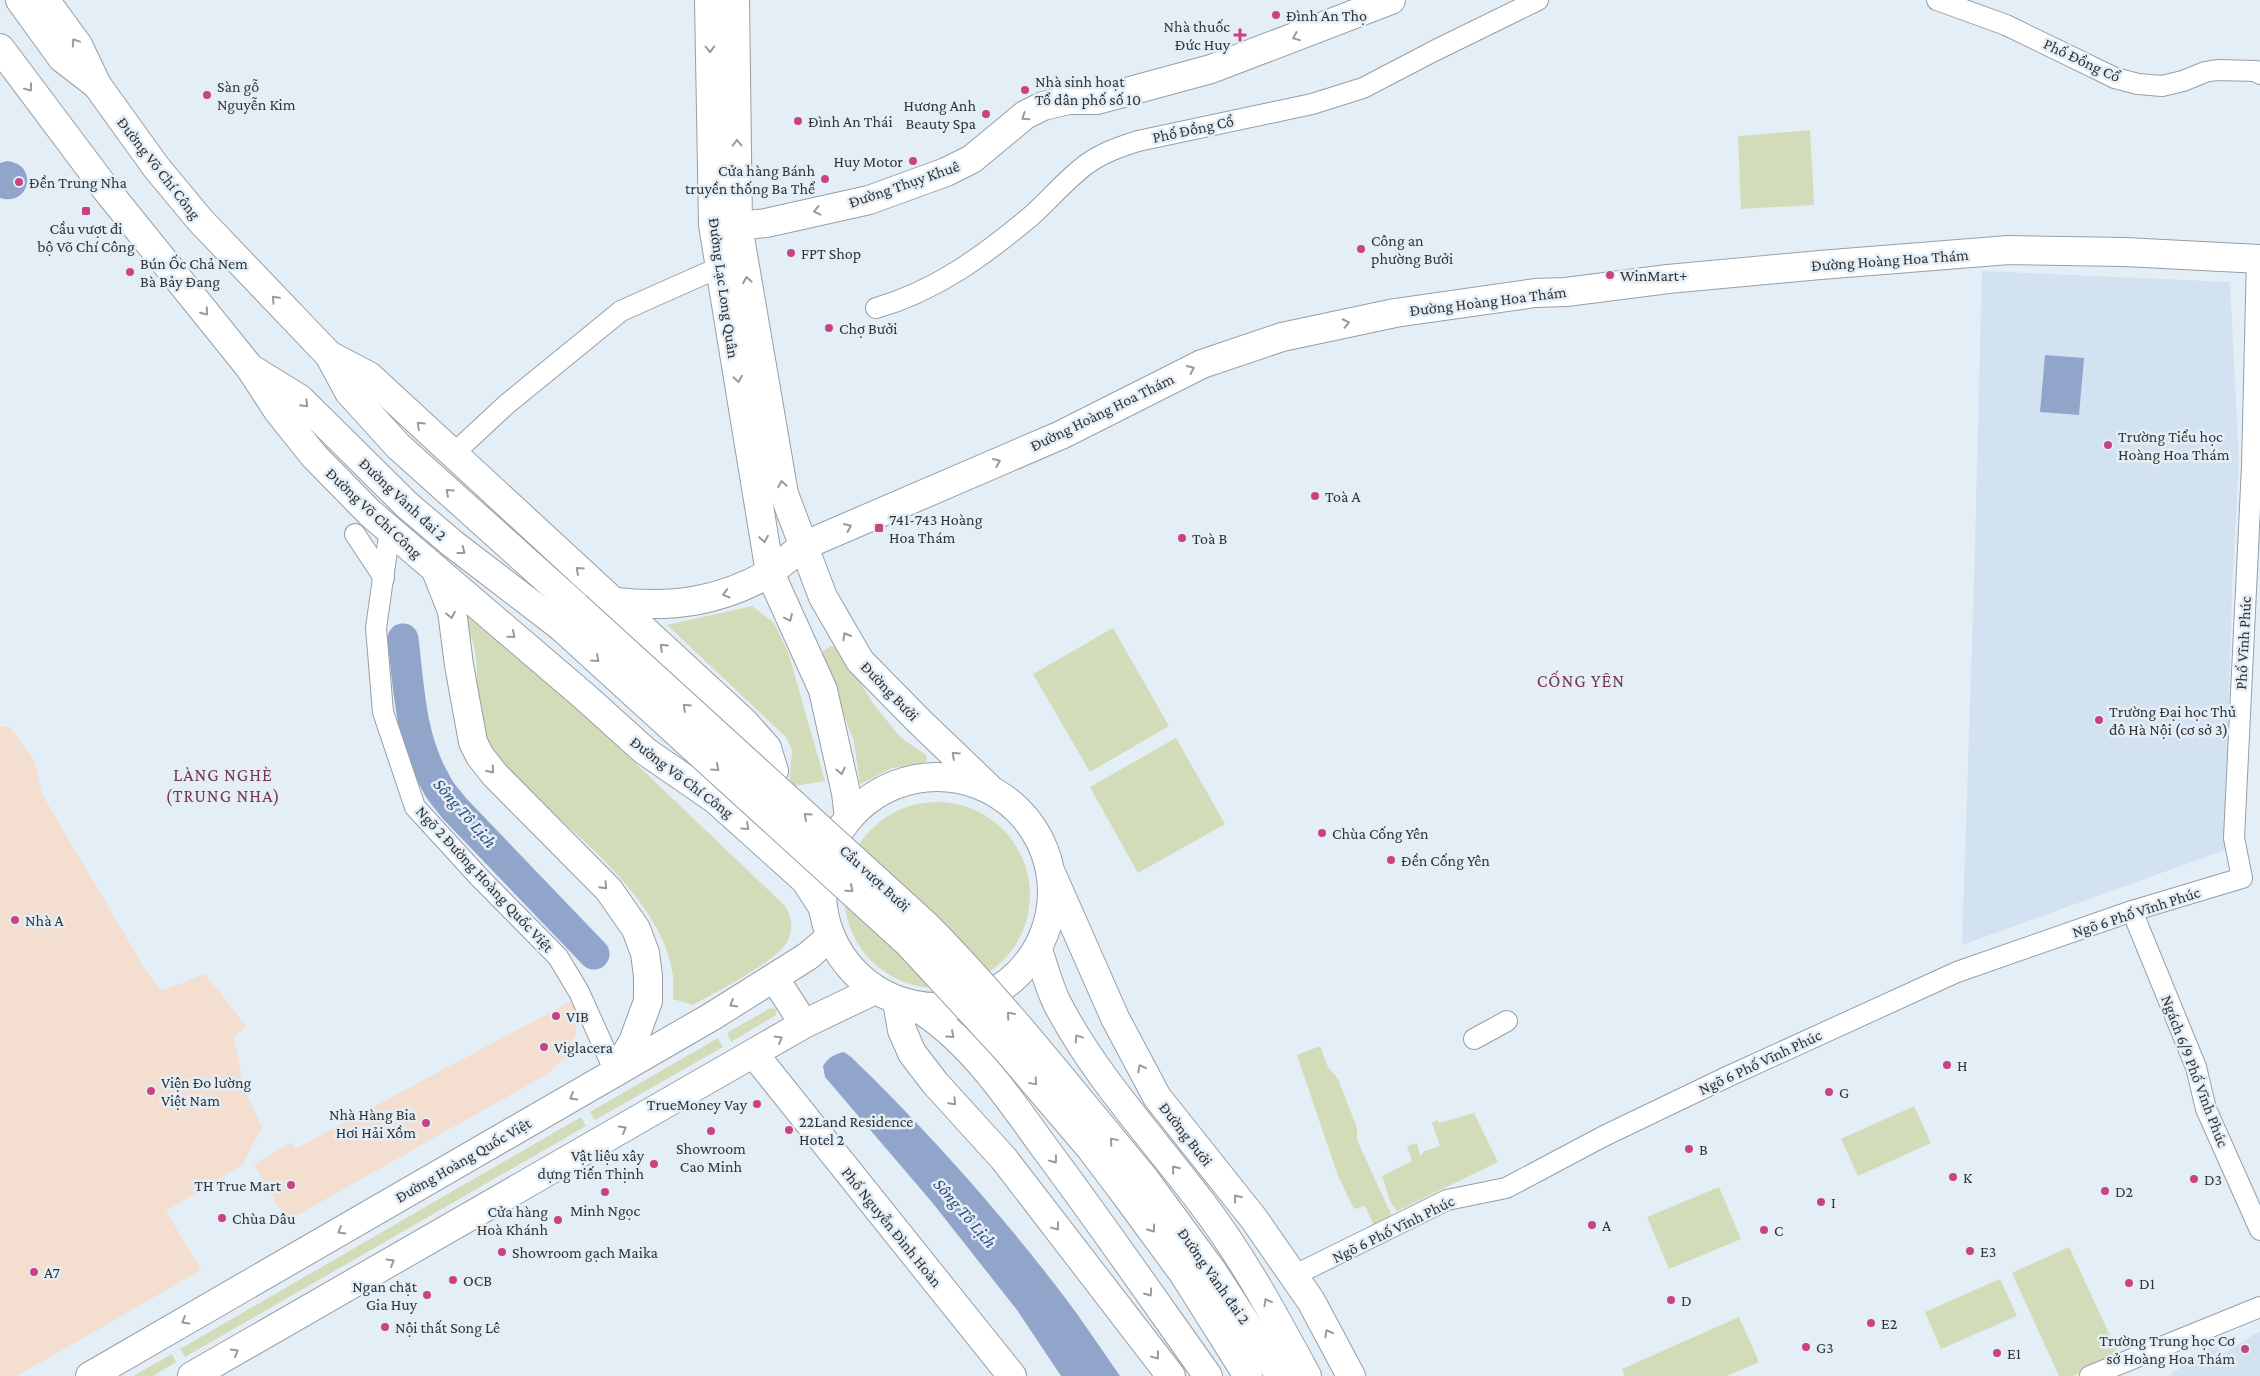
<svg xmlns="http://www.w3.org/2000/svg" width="2260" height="1376" font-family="'Crimson Pro',serif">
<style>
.commercial{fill:#f3ded0}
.built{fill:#d3e2f0}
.green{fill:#d3dcb8}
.water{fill:#91a4ca}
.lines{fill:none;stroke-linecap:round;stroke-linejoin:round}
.river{stroke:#91a4ca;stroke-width:31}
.minor-casing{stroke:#969fa7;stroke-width:22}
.secondary-casing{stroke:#969fa7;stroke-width:30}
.primary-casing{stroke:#969fa7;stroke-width:30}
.trunk-casing{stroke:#969fa7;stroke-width:30}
.minor{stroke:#fff;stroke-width:20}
.secondary{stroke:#fff;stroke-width:28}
.primary{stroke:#fff;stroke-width:28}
.trunk{stroke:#fff;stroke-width:28}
.trunk-bridge-casing{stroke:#969fa7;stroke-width:30;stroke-linecap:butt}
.trunk-bridge{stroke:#fff;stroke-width:28}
.oneway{stroke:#989a9b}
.poi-dot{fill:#ca4381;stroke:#e4eef6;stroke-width:2}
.labels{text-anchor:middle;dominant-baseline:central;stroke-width:5;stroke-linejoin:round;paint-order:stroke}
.poi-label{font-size:16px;fill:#303437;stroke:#e4eef6;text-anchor:start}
.street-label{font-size:16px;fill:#303437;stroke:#e4eef6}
.neighbourhood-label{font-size:18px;letter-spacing:1px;fill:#7a3653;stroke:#e4eef6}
.water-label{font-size:18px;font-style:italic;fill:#324b7d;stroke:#e4eef6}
</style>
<rect width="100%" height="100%" fill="#e4eef6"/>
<g class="commercial">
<path d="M0 726 10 727 35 762 42 794 146 971 162 991 205 974 246 1026 234 1037 244 1089 262 1127 242 1165 166 1211 201 1270 17 1376H0Z"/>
<path d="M575 999 577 1013 576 1032 568 1055 547 1074 287 1221 254 1165 291 1142 295 1149Z"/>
</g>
<g class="built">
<path d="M1982 271 2230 282 2239 462 2232 590 2225 850 1962 945 1974 582Z"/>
<path d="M2260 1331V1376H2168L2216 1344 2222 1354Z"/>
</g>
<g class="green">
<path d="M1810 130 1814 205 1741 209 1738 136Z"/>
<path d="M752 606 774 623 788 652 825 781 789 787 792 750 786 737 667 625Z"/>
<path d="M467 610H470L630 758 784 905C792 916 794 929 787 942 776 962 715 992 693 1005L673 999C673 991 674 983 673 976 664 904 582 840 532 794 521 783 505 772 496 760 477 733 478 689 476 657 476 641 462 625 467 610Z"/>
<path d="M1113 628 1169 726 1090 772 1033 674Z"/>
<path d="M831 646 841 649 872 702 900 737 927 756 926 762 892 768 860 784 854 741 823 660V651Z"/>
<path d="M1176 738 1225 824 1138 873 1090 787Z"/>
<circle cx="937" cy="895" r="93"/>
<path d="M770 1008 777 1009 776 1015 731 1042 727 1033Z"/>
<path d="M718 1038 723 1047 595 1120 590 1112Z"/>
<path d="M1320 1046 1328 1067 1338 1079 1357 1128V1140L1391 1214 1389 1220 1375 1228 1365 1206 1354 1209 1338 1176 1297 1055Z"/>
<path d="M1914 1106 1931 1143 1858 1176 1841 1139Z"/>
<path d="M1474 1113 1498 1162 1397 1211 1391 1203 1382 1176 1412 1161 1407 1146 1417 1143 1420 1156 1425 1151 1440 1146 1432 1123 1437 1120 1439 1123Z"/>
<path d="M581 1117 586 1126 185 1357 180 1349Z"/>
<path d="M1719 1187 1741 1239 1669 1269 1647 1217Z"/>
<path d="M2069 1247 2119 1355 2073 1376H2059L2012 1273Z"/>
<path d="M2000 1279 2017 1316 1941 1349 1925 1312Z"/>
<path d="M1739 1317 1759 1362 1727 1376H1625L1622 1369Z"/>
<path d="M172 1354 176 1362 153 1376H133Z"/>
</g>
<g class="water">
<path d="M7 161C39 164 30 207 0 198V163Z"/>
<path d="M2045 355 2084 358 2079 415 2040 412Z"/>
<path d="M844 1052 851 1057C928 1131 998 1210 1063 1295 1083 1321 1101 1349 1120 1376H1061L1017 1310 931 1201 825 1077 823 1066C828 1058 834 1054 844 1052Z"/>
</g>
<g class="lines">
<path class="river" d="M403 639C409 688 410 739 436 783 440 792 448 800 454 808L594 954"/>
<defs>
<g id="minor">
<path d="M1937 0 2006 25 2115 78 2138 84 2162 86 2183 81 2205 72 2217 70 2256 71 2260 74"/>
<path d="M876 308C936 291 983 256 1030 217 1048 201 1064 182 1083 167 1099 154 1119 147 1138 141L1312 104 1363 88 1434 51 1538 0"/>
<path d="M452 455 507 404 621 311 720 267"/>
<path d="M390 529 376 628 383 712 415 807 480 878 558 957 579 992 615 1072"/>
<path d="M355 534 384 578"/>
<path d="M2132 911 2196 1067 2206 1109 2260 1230"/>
<path d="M1474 1039 1507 1021"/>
<path d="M1293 1276 1447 1200 1506 1188 1604 1136 1729 1076 1957 972 2132 911 2242 878 2234 838 2252 466 2257 258"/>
<path d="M2090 1376 2260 1307"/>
</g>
<g id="secondary">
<path d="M709 0 713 225 770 573 823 690 846 793 849 818"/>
<path d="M735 0 738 226 784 494 823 597 860 661 920 722 990 789"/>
<path d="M720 225 738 226 766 223 869 200 946 172 972 159 1025 115 1043 106 1069 100H1097L1211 69 1391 0"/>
<path d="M770 573 803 546 1061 435 1202 364 1282 337 1395 313 1535 293 1566 292 1668 279 1820 265 2009 250 2125 252 2260 259"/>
<path d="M775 979 804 1024"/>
<path d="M754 1054 1012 1376"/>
<path d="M90 1376 711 1017 808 956 830 937"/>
<path d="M192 1376 804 1024 875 990"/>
</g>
<g id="primary">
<path d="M45 0 78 45 97 85"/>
<path d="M329 355 369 376 745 723 767 748 774 771 766 785 753 798"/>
<path d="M250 368 278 411 314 456 370 513 584 696 645 751 716 800 805 880 822 906"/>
<path d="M437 573 452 611 459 665 473 742 480 756 495 775 609 890 636 929 645 953 648 976V1001L633 1042 615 1072"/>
<path d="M615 602C673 608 719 602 770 573"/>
<path d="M1052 875 1115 1018 1157 1097 1254 1219 1311 1301 1351 1376"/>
<path d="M897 1001 902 1030 912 1053 935 1083 1004 1159 1171 1376"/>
</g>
<g id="trunk">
<path d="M20 0 62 58 97 85 156 167 200 220 329 355 349 392 398 446 576 606"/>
<path d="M0 48 105 188 250 368 300 399 407 505 453 544 560 626"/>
<circle cx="937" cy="892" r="115"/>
<path d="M1038 950C1044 967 1049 987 1057 1003 1094 1075 1152 1137 1201 1202 1243 1257 1274 1315 1307 1376"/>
<path d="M913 1005C969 1038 1007 1096 1044 1147 1100 1222 1154 1300 1208 1376"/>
<path d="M1144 1178 1213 1272 1280 1376"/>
<path d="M1122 1190 1183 1273 1248 1376"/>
</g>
</defs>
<use href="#minor" class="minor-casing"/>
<use href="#secondary" class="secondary-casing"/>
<use href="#primary" class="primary-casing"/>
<use href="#trunk" class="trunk-casing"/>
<use href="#minor" class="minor"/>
<use href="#secondary" class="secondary"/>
<use href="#primary" class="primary"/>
<use href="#trunk" class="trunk"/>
<defs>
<g id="trunk-bridge">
<path d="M576 606 927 926C1005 1005 1073 1093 1144 1178"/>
<path d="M560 626 909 944 1006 1049 1091 1149 1122 1190"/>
</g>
</defs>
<use href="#trunk-bridge" class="trunk-bridge-casing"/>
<use href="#trunk-bridge" class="trunk-bridge"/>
</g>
<defs><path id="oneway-chevron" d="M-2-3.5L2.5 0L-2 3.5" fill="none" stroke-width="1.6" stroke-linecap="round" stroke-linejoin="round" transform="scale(1.25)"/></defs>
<g class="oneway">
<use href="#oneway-chevron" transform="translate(1296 37) rotate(158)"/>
<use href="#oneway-chevron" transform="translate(75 42) rotate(-124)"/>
<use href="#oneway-chevron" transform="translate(710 49) rotate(89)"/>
<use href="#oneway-chevron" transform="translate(29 88) rotate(53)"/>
<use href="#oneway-chevron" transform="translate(1025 117) rotate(146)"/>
<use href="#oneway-chevron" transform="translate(737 143) rotate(-91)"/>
<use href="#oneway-chevron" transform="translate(817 211) rotate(167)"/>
<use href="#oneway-chevron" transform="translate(747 280) rotate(-100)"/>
<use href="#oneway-chevron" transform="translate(275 299) rotate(-134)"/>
<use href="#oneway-chevron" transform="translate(205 312) rotate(51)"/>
<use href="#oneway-chevron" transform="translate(1346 323) rotate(-12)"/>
<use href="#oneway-chevron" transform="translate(1191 369) rotate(-25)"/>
<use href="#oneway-chevron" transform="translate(738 379) rotate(80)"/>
<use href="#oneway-chevron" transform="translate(305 404) rotate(45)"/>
<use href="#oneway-chevron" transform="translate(420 425) rotate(-137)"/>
<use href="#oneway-chevron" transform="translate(997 462) rotate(-23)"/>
<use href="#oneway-chevron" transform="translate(782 484) rotate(-100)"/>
<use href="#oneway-chevron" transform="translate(449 492) rotate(-138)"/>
<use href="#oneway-chevron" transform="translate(848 527) rotate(-24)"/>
<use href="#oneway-chevron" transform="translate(764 539) rotate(81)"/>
<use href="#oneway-chevron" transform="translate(462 551) rotate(37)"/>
<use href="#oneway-chevron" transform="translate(579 570) rotate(-138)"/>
<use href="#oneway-chevron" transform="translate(726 594) rotate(164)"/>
<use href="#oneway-chevron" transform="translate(451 615) rotate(79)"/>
<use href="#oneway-chevron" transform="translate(789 618) rotate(65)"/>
<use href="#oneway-chevron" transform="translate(512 635) rotate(41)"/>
<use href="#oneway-chevron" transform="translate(846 636) rotate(-120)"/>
<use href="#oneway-chevron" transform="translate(663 647) rotate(-137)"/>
<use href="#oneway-chevron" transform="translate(596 659) rotate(42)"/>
<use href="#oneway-chevron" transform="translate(686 707) rotate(-137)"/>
<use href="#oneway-chevron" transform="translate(955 755) rotate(-137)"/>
<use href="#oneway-chevron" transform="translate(716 768) rotate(42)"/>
<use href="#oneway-chevron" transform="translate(491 770) rotate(51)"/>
<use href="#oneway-chevron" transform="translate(841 771) rotate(77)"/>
<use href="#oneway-chevron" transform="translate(807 816) rotate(-138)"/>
<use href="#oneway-chevron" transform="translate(746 827) rotate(42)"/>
<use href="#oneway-chevron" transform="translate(604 886) rotate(47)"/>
<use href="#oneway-chevron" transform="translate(850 889) rotate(41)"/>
<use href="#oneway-chevron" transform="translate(733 1004) rotate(149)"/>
<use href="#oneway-chevron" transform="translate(1010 1015) rotate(-131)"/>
<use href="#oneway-chevron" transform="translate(951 1035) rotate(42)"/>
<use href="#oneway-chevron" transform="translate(1078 1038) rotate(-124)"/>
<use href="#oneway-chevron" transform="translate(779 1039) rotate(-31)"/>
<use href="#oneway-chevron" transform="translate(1141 1068) rotate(-118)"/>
<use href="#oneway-chevron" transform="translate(1034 1082) rotate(50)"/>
<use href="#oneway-chevron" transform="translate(573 1097) rotate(150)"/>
<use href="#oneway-chevron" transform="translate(953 1102) rotate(46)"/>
<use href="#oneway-chevron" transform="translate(623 1129) rotate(-30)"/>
<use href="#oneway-chevron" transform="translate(1113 1141) rotate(-130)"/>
<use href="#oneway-chevron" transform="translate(1054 1160) rotate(53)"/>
<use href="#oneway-chevron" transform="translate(1175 1169) rotate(-129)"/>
<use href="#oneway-chevron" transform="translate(1237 1198) rotate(-128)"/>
<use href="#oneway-chevron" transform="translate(1056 1227) rotate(53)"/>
<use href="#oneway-chevron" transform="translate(1152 1229) rotate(54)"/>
<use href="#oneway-chevron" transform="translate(341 1231) rotate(150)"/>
<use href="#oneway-chevron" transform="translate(391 1262) rotate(-30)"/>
<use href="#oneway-chevron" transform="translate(1149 1293) rotate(55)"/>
<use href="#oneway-chevron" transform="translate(1267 1302) rotate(-119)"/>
<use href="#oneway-chevron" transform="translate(185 1321) rotate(150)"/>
<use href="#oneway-chevron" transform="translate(1328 1333) rotate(-118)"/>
<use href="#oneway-chevron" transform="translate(235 1352) rotate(-30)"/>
<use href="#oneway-chevron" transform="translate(1156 1356) rotate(53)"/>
</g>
<g class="poi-dot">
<circle cx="1276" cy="15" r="5"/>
<path d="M1237.5 27.5h5v5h5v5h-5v5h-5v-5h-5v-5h5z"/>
<circle cx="1025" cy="90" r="5"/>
<circle cx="207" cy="95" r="5"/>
<circle cx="986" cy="114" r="5"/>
<circle cx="798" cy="121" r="5"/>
<circle cx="913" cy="161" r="5"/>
<circle cx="825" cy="179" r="5"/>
<circle cx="19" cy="182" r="5"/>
<rect x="81" y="206" width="10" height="10" rx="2.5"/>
<circle cx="1361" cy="249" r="5"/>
<circle cx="791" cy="253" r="5"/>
<circle cx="130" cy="272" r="5"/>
<circle cx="1610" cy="275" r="5"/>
<circle cx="829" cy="328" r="5"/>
<circle cx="2108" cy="445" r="5"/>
<circle cx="1315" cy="496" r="5"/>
<rect x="874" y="523" width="10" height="10" rx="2.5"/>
<circle cx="1182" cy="538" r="5"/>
<circle cx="2099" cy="720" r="5"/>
<circle cx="1322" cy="833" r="5"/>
<circle cx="1391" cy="860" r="5"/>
<circle cx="15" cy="920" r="5"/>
<circle cx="556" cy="1016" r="5"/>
<circle cx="544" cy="1047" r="5"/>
<circle cx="1947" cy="1065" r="5"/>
<circle cx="151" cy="1091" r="5"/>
<circle cx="1829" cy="1092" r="5"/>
<circle cx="757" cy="1104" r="5"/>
<circle cx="426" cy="1123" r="5"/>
<circle cx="789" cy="1130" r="5"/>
<circle cx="711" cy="1131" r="5"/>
<circle cx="1689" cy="1149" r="5"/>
<circle cx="654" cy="1164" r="5"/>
<circle cx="1953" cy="1177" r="5"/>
<circle cx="2194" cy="1179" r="5"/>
<circle cx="291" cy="1185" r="5"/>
<circle cx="2105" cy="1191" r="5"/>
<circle cx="605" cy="1192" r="5"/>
<circle cx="1821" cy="1202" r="5"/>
<circle cx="222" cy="1218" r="5"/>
<circle cx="558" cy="1220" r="5"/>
<circle cx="1592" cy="1225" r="5"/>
<circle cx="1764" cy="1230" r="5"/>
<circle cx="1970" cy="1251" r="5"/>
<circle cx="502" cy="1252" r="5"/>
<circle cx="34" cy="1272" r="5"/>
<circle cx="453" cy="1280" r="5"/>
<circle cx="2129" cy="1283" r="5"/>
<circle cx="427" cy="1295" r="5"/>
<circle cx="1671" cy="1300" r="5"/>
<circle cx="1871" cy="1323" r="5"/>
<circle cx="385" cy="1327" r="5"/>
<circle cx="1806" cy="1347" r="5"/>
<circle cx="2245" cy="1349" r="5"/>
<circle cx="1997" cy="1353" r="5"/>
</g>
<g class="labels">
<g class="poi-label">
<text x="1286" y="15">Đình An Thọ</text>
<text x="1230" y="26" text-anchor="end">Nhà thuốc<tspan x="1230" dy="18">Đức Huy</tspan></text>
<text x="1035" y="81">Nhà sinh hoạt<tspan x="1035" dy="18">Tổ dân phố số 10</tspan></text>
<text x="217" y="86">Sàn gỗ<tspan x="217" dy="18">Nguyễn Kim</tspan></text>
<text x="976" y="105" text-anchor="end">Hương Anh<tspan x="976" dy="18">Beauty Spa</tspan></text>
<text x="808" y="121">Đình An Thái</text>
<text x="903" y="161" text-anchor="end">Huy Motor</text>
<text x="815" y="170" text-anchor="end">Cửa hàng Bánh<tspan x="815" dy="18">truyền thống Ba Thể</tspan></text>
<text x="29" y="182">Đền Trung Nha</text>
<text x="86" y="228" text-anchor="middle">Cầu vượt đi<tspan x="86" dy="18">bộ Võ Chí Công</tspan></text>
<text x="1371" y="240">Công an<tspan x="1371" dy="18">phường Bưởi</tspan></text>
<text x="801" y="253">FPT Shop</text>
<text x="140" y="263">Bún Ốc Chả Nem<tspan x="140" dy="18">Bà Bảy Đang</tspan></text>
<text x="1620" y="275">WinMart+</text>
<text x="839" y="328">Chợ Bưởi</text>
<text x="2118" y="436">Trường Tiểu học<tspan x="2118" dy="18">Hoàng Hoa Thám</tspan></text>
<text x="1325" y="496">Toà A</text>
<text x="889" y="519">741-743 Hoàng<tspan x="889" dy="18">Hoa Thám</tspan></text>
<text x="1192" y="538">Toà B</text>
<text x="2109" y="711">Trường Đại học Thủ<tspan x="2109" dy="18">đô Hà Nội (cơ sở 3)</tspan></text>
<text x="1332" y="833">Chùa Cống Yên</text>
<text x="1401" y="860">Đền Cống Yên</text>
<text x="25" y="920">Nhà A</text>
<text x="566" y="1016">VIB</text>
<text x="554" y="1047">Viglacera</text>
<text x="1957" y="1065">H</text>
<text x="161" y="1082">Viện Đo lường<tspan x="161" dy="18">Việt Nam</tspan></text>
<text x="1839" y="1092">G</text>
<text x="747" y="1104" text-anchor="end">TrueMoney Vay</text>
<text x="416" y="1114" text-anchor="end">Nhà Hàng Bia<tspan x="416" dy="18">Hơi Hải Xồm</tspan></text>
<text x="799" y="1121">22Land Residence<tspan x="799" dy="18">Hotel 2</tspan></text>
<text x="711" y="1148" text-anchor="middle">Showroom<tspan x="711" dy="18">Cao Minh</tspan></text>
<text x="1699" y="1149">B</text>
<text x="644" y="1155" text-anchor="end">Vật liệu xây<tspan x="644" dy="18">dựng Tiến Thịnh</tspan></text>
<text x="1963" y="1177">K</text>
<text x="2204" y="1179">D3</text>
<text x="281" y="1185" text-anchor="end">TH True Mart</text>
<text x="2115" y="1191">D2</text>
<text x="1831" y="1202">I</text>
<text x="605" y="1210" text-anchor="middle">Minh Ngọc</text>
<text x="548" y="1211" text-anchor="end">Cửa hàng<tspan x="548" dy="18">Hoà Khánh</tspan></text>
<text x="232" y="1218">Chùa Dâu</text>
<text x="1602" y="1225">A</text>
<text x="1774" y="1230">C</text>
<text x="1980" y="1251">E3</text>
<text x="512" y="1252">Showroom gạch Maika</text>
<text x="44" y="1272">A7</text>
<text x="463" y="1280">OCB</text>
<text x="2139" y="1283">D1</text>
<text x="417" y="1286" text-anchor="end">Ngan chặt<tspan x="417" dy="18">Gia Huy</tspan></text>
<text x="1681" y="1300">D</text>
<text x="1881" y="1323">E2</text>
<text x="395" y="1327">Nội thất Song Lê</text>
<text x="2235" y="1340" text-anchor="end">Trường Trung học Cơ<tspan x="2235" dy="18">sở Hoàng Hoa Thám</tspan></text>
<text x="1816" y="1347">G3</text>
<text x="2007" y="1353">E1</text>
</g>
<g class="street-label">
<text transform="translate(2082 60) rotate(25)">Phố Đồng Cổ</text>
<text transform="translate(1193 129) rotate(-12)">Phố Đồng Cổ</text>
<text transform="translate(159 168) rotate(52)">Đường Võ Chí Công</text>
<text transform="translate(904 184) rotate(-19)">Đường Thụy Khuê</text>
<text transform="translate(1890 260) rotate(-4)">Đường Hoàng Hoa Thám</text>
<text transform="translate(724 288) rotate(82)">Đường Lạc Long Quân</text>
<text transform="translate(1488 301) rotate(-7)">Đường Hoàng Hoa Thám</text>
<text transform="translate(1102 412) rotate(-26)">Đường Hoàng Hoa Thám</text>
<text transform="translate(403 499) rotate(43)">Đường Vành đai 2</text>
<text transform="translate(374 513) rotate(43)">Đường Võ Chí Công</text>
<text transform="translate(2243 643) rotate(-87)">Phố Vĩnh Phúc</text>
<text transform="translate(890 691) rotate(46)">Đường Bưởi</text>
<text transform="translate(682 777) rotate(37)">Đường Võ Chí Công</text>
<text transform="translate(875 878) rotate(43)">Cầu vượt Bưởi</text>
<text transform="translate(485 879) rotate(47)">Ngõ 2 Đường Hoàng Quốc Việt</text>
<text transform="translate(2136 912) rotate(-18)">Ngõ 6 Phố Vĩnh Phúc</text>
<text transform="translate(1760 1062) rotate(-25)">Ngõ 6 Phố Vĩnh Phúc</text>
<text transform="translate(2195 1071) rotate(69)">Ngách 6/9 Phố Vĩnh Phúc</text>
<text transform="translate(1186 1134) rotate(52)">Đường Bưởi</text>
<text transform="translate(463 1160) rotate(-30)">Đường Hoàng Quốc Việt</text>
<text transform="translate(892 1227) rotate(51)">Phố Nguyễn Đình Hoàn</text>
<text transform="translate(1393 1229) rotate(-26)">Ngõ 6 Phố Vĩnh Phúc</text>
<text transform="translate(1214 1276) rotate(55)">Đường Vành đai 2</text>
</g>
<g class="neighbourhood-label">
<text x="1581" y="681">CỐNG YÊN</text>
<text x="223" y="775">LÀNG NGHÈ<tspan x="223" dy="21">(TRUNG NHA)</tspan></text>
</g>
<g class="water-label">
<text transform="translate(465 813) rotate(49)">Sông Tô Lịch</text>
<text transform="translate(965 1213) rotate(49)">Sông Tô Lịch</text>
</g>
</g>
</svg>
